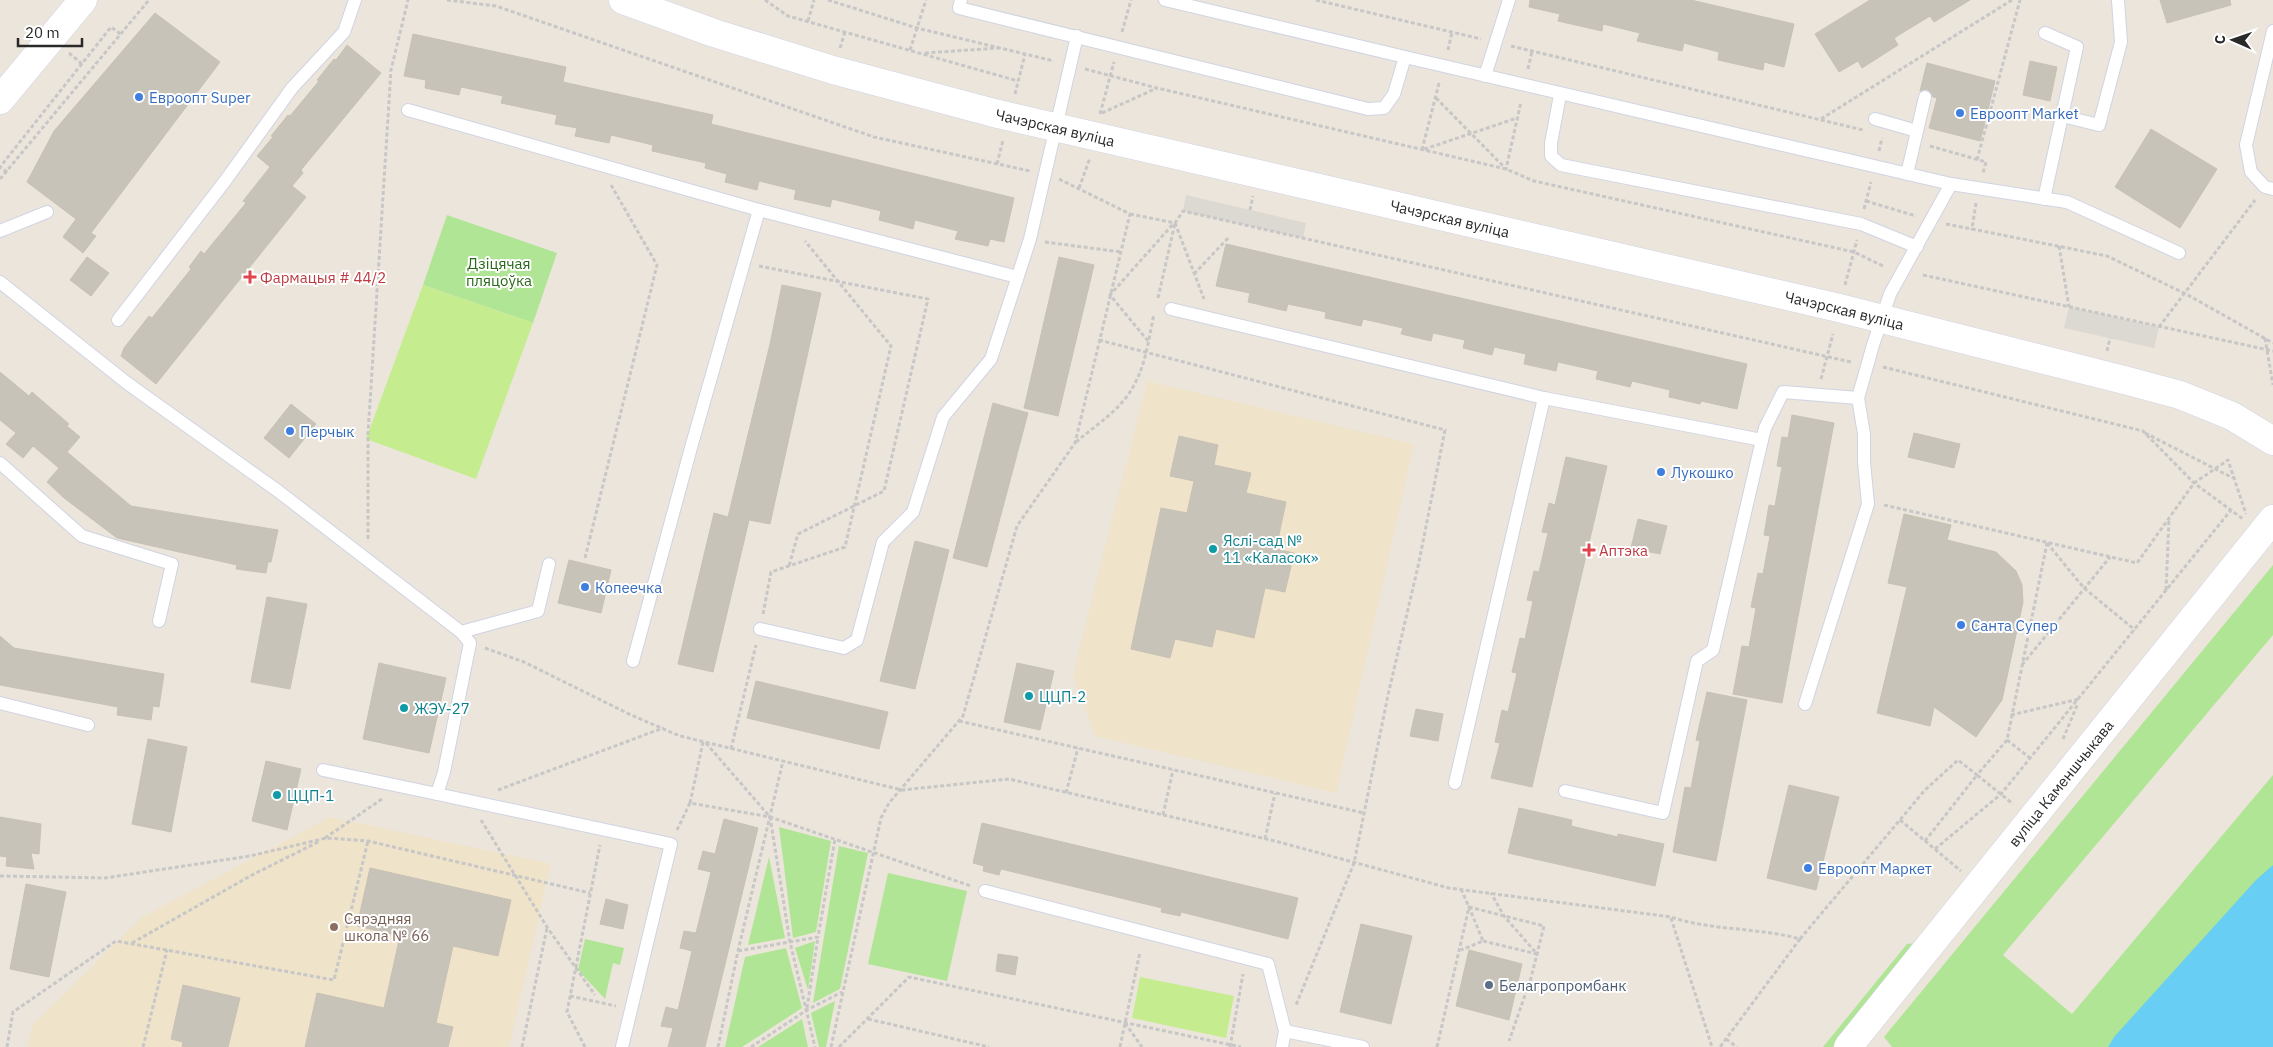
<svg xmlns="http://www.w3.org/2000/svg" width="2273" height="1047" font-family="'IBM Plex Sans',sans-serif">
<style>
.education{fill:#efe3c9}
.green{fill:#b0e595}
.pitch{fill:#c5ed90}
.plaza{fill:#dcd8d2}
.water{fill:#69cef3}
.building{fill:#c7c3b9;stroke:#c8c1b4}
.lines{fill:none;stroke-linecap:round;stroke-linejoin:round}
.lane-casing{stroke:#d0d3e3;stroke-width:14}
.secondary-casing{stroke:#d0d3e3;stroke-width:29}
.path{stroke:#c7c7c7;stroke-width:3;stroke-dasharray:4 2.5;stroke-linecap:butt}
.lane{stroke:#fff;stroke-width:12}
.secondary{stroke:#fff;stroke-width:28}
.shop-dot{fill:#3f7fe0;stroke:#fff;stroke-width:2}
.health-dot{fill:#e0444e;stroke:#fff;stroke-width:2}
.culture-dot{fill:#0f9aa8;stroke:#fff;stroke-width:2}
.education-dot{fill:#8d6e63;stroke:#fff;stroke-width:2}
.service-dot{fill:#5c6f8a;stroke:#fff;stroke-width:2}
.labels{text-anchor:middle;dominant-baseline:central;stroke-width:4;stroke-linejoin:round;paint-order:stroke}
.shop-label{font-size:15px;fill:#366cbe;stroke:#fff;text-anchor:start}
.street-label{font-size:15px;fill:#292929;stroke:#fff}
.park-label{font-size:15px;fill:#286917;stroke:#fff}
.health-label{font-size:15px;fill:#be3a42;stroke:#fff;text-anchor:start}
.culture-label{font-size:15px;fill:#0d838f;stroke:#fff;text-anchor:start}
.education-label{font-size:15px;fill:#785e54;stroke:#fff;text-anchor:start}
.service-label{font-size:15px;fill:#4e5e75;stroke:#fff;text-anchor:start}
</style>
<rect width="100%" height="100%" fill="#ece5db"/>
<g class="education">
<path d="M1147 381 1414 444 1336 793 1095 736 1073 675Z"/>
<path d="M330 817 551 864 509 1047H27L33 1025 141 918Z"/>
</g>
<g class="green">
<path d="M447 215 557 253 533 323 423 285Z"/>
<path d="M2273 565V635L2003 955 2072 1014 2273 775V1047H1892L1884 1037Z"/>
<path d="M779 827 831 841 816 932 793 938Z"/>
<path d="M839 846 868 853 840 989 813 1003Z"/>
<path d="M769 857 785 938 748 945Z"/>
<path d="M888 873 967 891 947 981 868 964Z"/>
<path d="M585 939 624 948 620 965 613 963 605 999 578 970Z"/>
<path d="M815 941 808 990 795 948Z"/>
<path d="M1916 943 1833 1047H1823L1907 944Z"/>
<path d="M786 948 802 1008 742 1047H725L745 957Z"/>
<path d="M835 1001 826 1047H819L811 1013Z"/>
<path d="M802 1019 808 1047H758Z"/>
</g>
<g class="pitch">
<path d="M423 285 533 323 476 479 366 439Z"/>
<path d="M1140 977 1234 996 1226 1038 1132 1018Z"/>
</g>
<g class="plaza">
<path d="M1186 195 1306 223 1303 238 1183 211Z"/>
<path d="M2069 307 2159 327 2154 348 2064 328Z"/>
</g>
<path class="water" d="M2273 865V1047H2108L2114 1037 2256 880Z"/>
<g class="building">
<path d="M1530 0H1691L1794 24 1784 67 1764 62 1763 70 1718 60 1719 52 1684 43 1682 51 1637 41 1640 33 1603 24 1602 31 1558 21 1560 14 1529 7Z"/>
<path d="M1870 0H1970L1934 22 1930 16 1894 38 1898 45 1862 68 1858 61 1839 72 1815 34Z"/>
<path d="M2160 0H2230L2231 5 2167 23Z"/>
<path d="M155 13 220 62 91 233 96 236 83 253 63 237 76 219 27 182 54 131Z"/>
<path d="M413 34 566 67 563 82 713 115 711 124 1014 198 1004 242 990 239 988 246 955 239 958 231 915 220 913 229 879 220 881 211 832 199 830 207 794 199 796 190 759 181 757 190 725 182 727 174 705 168 706 163 652 151 653 145 611 135 609 143 575 136 577 128 555 124 557 115 501 103 503 96 461 87 459 95 425 88 426 80 404 76Z"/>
<path d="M347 45 381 73 301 170 303 173 292 186 306 197 156 384 121 356 124 348 149 316 152 318 191 269 189 267 201 251 204 254 246 203 243 201 270 167 257 156 273 137 271 136 288 115 290 116 319 81 317 80 334 59 336 60Z"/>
<path d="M2030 61 2057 67 2050 101 2023 95Z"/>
<path d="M1927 63 1995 81 1980 141 1929 128 1937 98 1933 97 1927 89 1920 91Z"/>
<path d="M2151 129 2217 169 2180 228 2115 187Z"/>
<path d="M1226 244 1747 364 1737 409 1701 401 1700 404 1669 397 1670 390 1632 381 1630 387 1596 379 1598 371 1558 362 1556 371 1524 364 1526 354 1494 347 1492 355 1463 348 1465 340 1433 333 1431 341 1401 334 1403 328 1363 319 1361 326 1325 318 1326 312 1288 304 1286 311 1248 302 1250 293 1216 286Z"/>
<path d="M87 257 109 273 91 296 70 280Z"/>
<path d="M1059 257 1094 265 1058 416 1024 408Z"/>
<path d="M782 285 821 293 770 524 749 520 713 672 678 664 714 513 728 517 770 344Z"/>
<path d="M0 372 29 396 32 392 69 424 67 426 80 437 67 452 131 506 278 530 271 562H268L266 573 236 569 237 565 117 538 64 498 47 482 59 468 33 446 23 458 6 444 16 433 0 420Z"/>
<path d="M993 403 1028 413 987 567 953 558Z"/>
<path d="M291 404 316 424 289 458 264 438Z"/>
<path d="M1792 415 1834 423 1782 703 1733 694 1742 646 1749 647 1756 608 1751 607 1758 573 1763 574 1770 536 1764 535 1769 505 1775 506 1782 467 1777 466 1782 437 1788 438Z"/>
<path d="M1914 433 1960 444 1954 468 1908 457Z"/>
<path d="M1179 436 1218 445 1214 465 1251 473 1246 493 1286 502 1276 549 1294 553 1285 592 1265 588 1254 638 1216 629 1212 647 1175 639 1170 658 1131 649 1161 508 1187 513 1194 481 1170 476Z"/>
<path d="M1566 457 1607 466 1532 787 1491 778 1500 743 1495 742 1502 710 1508 712 1517 673 1512 672 1520 638 1525 639 1533 601 1527 600 1534 571 1539 572 1548 533 1542 532 1549 503 1555 505Z"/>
<path d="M1904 514 1951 525 1947 540 1996 552 2016 571 2022 585 2023 602 2002 700 1976 737 1934 707 1930 726 1877 713 1907 587 1888 583Z"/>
<path d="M1638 519 1667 526 1660 554 1631 548Z"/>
<path d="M915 541 949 550 915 689 880 681Z"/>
<path d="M569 560 611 570 601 613 558 603Z"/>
<path d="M267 597 307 604 290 689 251 682Z"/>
<path d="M0 636 14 648 164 674 159 707 153 706 151 720 117 715 118 707 0 685Z"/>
<path d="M379 663 446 678 429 753 363 739Z"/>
<path d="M1017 663 1054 671 1040 730 1004 722Z"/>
<path d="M756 681 888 712 879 749 747 718Z"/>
<path d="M1707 692 1747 700 1716 861 1673 852 1685 787 1691 788 1700 741 1696 740Z"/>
<path d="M1416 709 1443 714 1438 741 1410 736Z"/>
<path d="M148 739 187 747 171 832 132 824Z"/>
<path d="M266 761 301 769 287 830 252 821Z"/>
<path d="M1789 785 1839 797 1816 890 1767 878Z"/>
<path d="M1519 808 1572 820 1571 826 1618 837V834L1664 844 1655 886 1508 853Z"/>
<path d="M0 817 41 824 39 854 31 853 34 869 6 866 7 857 0 856Z"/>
<path d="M724 819 758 828 705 1047H668L673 1028 661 1026 666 1007 678 1010 692 951 680 948 684 931 696 933 711 872 698 869 703 851 715 854Z"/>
<path d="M982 823 1298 898 1288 939 1181 912 1180 916 1161 912 1162 908 1001 869 999 875 983 871 984 866 973 863Z"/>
<path d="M370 868 511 900 498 956 453 946 436 1023 453 1027 448 1047H305L317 993 384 1008 400 936 357 926Z"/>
<path d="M26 884 66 892 49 977 10 969Z"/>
<path d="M606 899 628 905 623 929 600 924Z"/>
<path d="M1361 924 1412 936 1391 1024 1340 1012Z"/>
<path d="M1469 950 1522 964 1509 1020 1456 1006Z"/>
<path d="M998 954 1018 957 1015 975 996 971Z"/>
<path d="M183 985 240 998 228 1047H182L183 1042 171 1039Z"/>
</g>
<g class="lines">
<defs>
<g id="lane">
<path d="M961 0 959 8 1368 109 1384 108 1394 94 1405 57 1165 0"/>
<path d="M2273 31 2246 145 2251 172 2265 187 2273 189"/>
<path d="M1405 57 1951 184 1890 294 1873 345 1858 398 1783 392 1765 428 1762 440 1713 650 1697 661 1663 813 1565 791"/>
<path d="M1485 76 1509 0"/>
<path d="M1560 95 1551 143V156L1561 165 1861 224 1917 247"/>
<path d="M408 110 759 210 1017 277"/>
<path d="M2062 116 2099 125 2121 42 2118 0"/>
<path d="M1875 119 1917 131"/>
<path d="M1907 174 1925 97"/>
<path d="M1951 184 2067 202 2179 253"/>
<path d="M2044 199 2077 47 2045 33"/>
<path d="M0 231 47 212"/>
<path d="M0 282 127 383 278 491 461 632 538 611 549 564"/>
<path d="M1171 309 1544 398 1762 440"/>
<path d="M118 320 225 181 292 88 344 32 355 0"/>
<path d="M0 463 82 536 172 564 159 621"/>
<path d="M760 629 844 648 857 640 883 542 913 512 943 417 991 359 1030 239 1077 36"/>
<path d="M633 661 692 444 759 210"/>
<path d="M0 703 88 725"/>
<path d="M1805 704 1868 504 1864 462V434L1858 398"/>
<path d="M323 770 437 794 444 772 470 643 461 632"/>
<path d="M1455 783 1544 398"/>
<path d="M437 794 671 844 622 1047"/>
<path d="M985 891 1268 964 1285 1031 1282 1047"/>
<path d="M1285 1031 1363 1047"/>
</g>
<g id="secondary">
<path id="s1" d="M623 0 714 33 833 70 994 113 1839 308 2128 381 2180 395 2232 416 2273 441"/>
<path d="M0 100 83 0"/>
<path id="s2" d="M1848 1047 2273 519"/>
</g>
</defs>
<use href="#lane" class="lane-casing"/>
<use href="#secondary" class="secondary-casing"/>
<g class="path">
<path d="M447 0 496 6 874 137 1030 171"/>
<path d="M765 0 788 16 1018 81"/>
<path d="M828 0 917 28 1054 61"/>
<path d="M1316 0 1481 39"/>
<path d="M808 21 814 0"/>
<path d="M1122 32 1131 0"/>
<path d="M1511 46 1863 130"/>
<path d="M840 48 845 32"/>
<path d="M910 50 926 0"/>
<path d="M1448 50 1452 32"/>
<path d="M69 53 82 64"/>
<path d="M925 53 999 48"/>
<path d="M1085 69 1157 88 1506 169 1534 181 1854 252 1885 267"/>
<path d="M1528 69 1532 51"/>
<path d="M1439 83 1422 150 1517 118"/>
<path d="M1015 94 1025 54"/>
<path d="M1436 98 1506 169 1521 102"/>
<path d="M1102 113 1157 88"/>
<path d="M1100 114 1114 62"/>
<path d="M1821 119 2012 0"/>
<path d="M1930 146 1986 162 1983 173"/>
<path d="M1879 151 1882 138"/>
<path d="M1977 160 2020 0"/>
<path d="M997 164 1003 140"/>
<path d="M7 172 0 167 111 27 122 35"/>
<path d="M0 179 149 0"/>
<path d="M1079 188 1090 158"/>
<path d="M1866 201 1916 216"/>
<path d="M1976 203 1972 229 2107 256 2186 294 2273 343"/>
<path d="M1864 209 1871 182"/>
<path d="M1250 210 1253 196"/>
<path d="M1130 214 1175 223 1183 211 1851 362"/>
<path d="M1175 223 1204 299"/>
<path d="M1946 224 1972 229"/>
<path d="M1045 242 1121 252"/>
<path d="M2059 246 2069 307"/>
<path d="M759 266 928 299 884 491 798 534 789 566"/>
<path d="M1194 274 1229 237"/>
<path d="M1923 275 2273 351"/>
<path d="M1845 285 1857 240"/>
<path d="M1158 298 1175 223"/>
<path d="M2159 327 2255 200"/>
<path d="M2265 338 2273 385"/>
<path d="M1099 340 1445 430 1419 562 1388 695 1354 863 1296 1005"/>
<path d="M1148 341 1110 295 1174 223"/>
<path d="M2107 351 2110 338"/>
<path d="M1883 367 2143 431 2194 483 2243 519"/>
<path d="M1821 379 1833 334"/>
<path d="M2145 433 2233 478"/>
<path d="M1076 442C1096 425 1122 409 1134 385 1146 364 1149 337 1154 314"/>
<path d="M1884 505 2137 563 2194 483 2228 460 2246 514"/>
<path d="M368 539V434L391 70 408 0"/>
<path d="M2047 543 2084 588 2135 630"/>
<path d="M585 558 657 265 611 185"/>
<path d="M2166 590 2169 519"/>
<path d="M763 614 771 572 845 547 891 346 805 241"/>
<path d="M485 648 524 662 631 715 680 736 902 790 1009 779 1275 841 1449 888 1671 917C1712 931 1757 927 1800 939L1720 1047"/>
<path d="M2022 665 2110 557"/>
<path d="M2011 715 2079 699"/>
<path d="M959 721 1364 813"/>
<path d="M2063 739 2078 703"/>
<path d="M2007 740 2030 758"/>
<path d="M706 743 770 817 790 942 815 1047"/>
<path d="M731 749 756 645"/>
<path d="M498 790 663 728"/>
<path d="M1066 793 1078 748"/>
<path d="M690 803 703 742"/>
<path d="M1163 815 1173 770"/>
<path d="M481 820 547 927 595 995"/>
<path d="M1900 820 1961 871"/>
<path d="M677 830 690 803 770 817 971 886"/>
<path d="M325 838 382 799"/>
<path d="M1265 839 1275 793"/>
<path d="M1925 841 1977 775 2013 804"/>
<path d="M1935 849 2001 794 2231 510"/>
<path d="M0 876 105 878 250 856 326 838 368 841 590 893"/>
<path d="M1461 889 1469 907 1544 926 1531 978 1509 1041"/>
<path d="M1671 918 1712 1047"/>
<path d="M1800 939 1925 790 1958 760 1977 775 2007 740 2047 543"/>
<path d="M1483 941 1537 954 1504 916 1491 893"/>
<path d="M132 943 252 875 320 841"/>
<path d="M738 951 818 937 835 839"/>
<path d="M570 996 616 1006"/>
<path d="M807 1008 818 937"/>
<path d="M868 1019 989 1047"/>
<path d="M1125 1023 1142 1047"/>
<path d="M1726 1039 1737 1047"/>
<path d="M7 1047 13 1012 116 941 334 980 368 841"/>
<path d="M143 1047 167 950"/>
<path d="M522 1047 547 928"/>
<path d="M585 1047 567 1012 600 845"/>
<path d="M718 1047 738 951 783 761"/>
<path d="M751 1047 807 1010 842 992"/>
<path d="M831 1047 881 818 889 803 963 716 1017 526 1075 443 1130 214 1059 179"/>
<path d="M839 1047 909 977 1241 1047"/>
<path d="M1120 1047 1140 952"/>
<path d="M1230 1047 1243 974"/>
<path d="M1437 1047 1469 907 1483 941 1461 950"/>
</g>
<use href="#lane" class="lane"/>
<use href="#secondary" class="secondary"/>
</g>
<g class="shop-dot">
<circle cx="139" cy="97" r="5"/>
<circle cx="1960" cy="113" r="5"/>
<circle cx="290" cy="431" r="5"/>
<circle cx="1661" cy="472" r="5"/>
<circle cx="585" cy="587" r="5"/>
<circle cx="1961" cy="625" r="5"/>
<circle cx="1808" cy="868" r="5"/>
</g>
<g class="health-dot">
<path d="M247.5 269.5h5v5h5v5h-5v5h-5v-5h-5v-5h5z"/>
<path d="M1586.5 542.5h5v5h5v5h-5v5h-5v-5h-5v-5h5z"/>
</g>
<g class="culture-dot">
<circle cx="1213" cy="549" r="5"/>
<circle cx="1029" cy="696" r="5"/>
<circle cx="404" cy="708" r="5"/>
<circle cx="277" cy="795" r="5"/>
</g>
<circle class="education-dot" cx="334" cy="927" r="5"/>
<circle class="service-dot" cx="1489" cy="985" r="5"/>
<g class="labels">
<g class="shop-label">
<text x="149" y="97">Евроопт Super</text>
<text x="1970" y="113">Евроопт Market</text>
<text x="300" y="431">Перчык</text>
<text x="1671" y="472">Лукошко</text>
<text x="595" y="587">Копеечка</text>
<text x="1971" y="625">Санта Супер</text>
<text x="1818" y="868">Евроопт Маркет</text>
</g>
<g class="street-label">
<text stroke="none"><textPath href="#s1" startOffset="451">Чачэрская вуліца</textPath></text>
<text stroke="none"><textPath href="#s1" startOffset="856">Чачэрская вуліца</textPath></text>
<text stroke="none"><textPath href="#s1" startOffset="1261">Чачэрская вуліца</textPath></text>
<text stroke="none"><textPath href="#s2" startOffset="339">вуліца Каменшчыкава</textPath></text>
</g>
<g class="park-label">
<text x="499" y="263">Дзіцячая<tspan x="499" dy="17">пляцоўка</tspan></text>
</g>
<g class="health-label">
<text x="260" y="277">Фармацыя # 44/2</text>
<text x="1599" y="550">Аптэка</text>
</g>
<g class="culture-label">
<text x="1223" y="540">Яслі-сад №<tspan x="1223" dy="17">11 «Каласок»</tspan></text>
<text x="1039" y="696">ЦЦП-2</text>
<text x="414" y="708">ЖЭУ-27</text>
<text x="287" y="795">ЦЦП-1</text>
</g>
<g class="education-label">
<text x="344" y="918">Сярэдняя<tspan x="344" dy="17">школа № 66</tspan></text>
</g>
<g class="service-label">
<text x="1499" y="985">Белагропромбанк</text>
</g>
</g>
<g transform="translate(2233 40) rotate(272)" stroke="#ffffff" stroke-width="4" paint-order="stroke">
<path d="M0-4L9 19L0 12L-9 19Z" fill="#292929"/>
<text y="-8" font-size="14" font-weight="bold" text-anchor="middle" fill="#292929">С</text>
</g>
<path d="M18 38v8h64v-8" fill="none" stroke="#292929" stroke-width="2.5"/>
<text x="25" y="38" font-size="15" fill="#292929" stroke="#ffffff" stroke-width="4" paint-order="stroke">20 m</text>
</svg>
